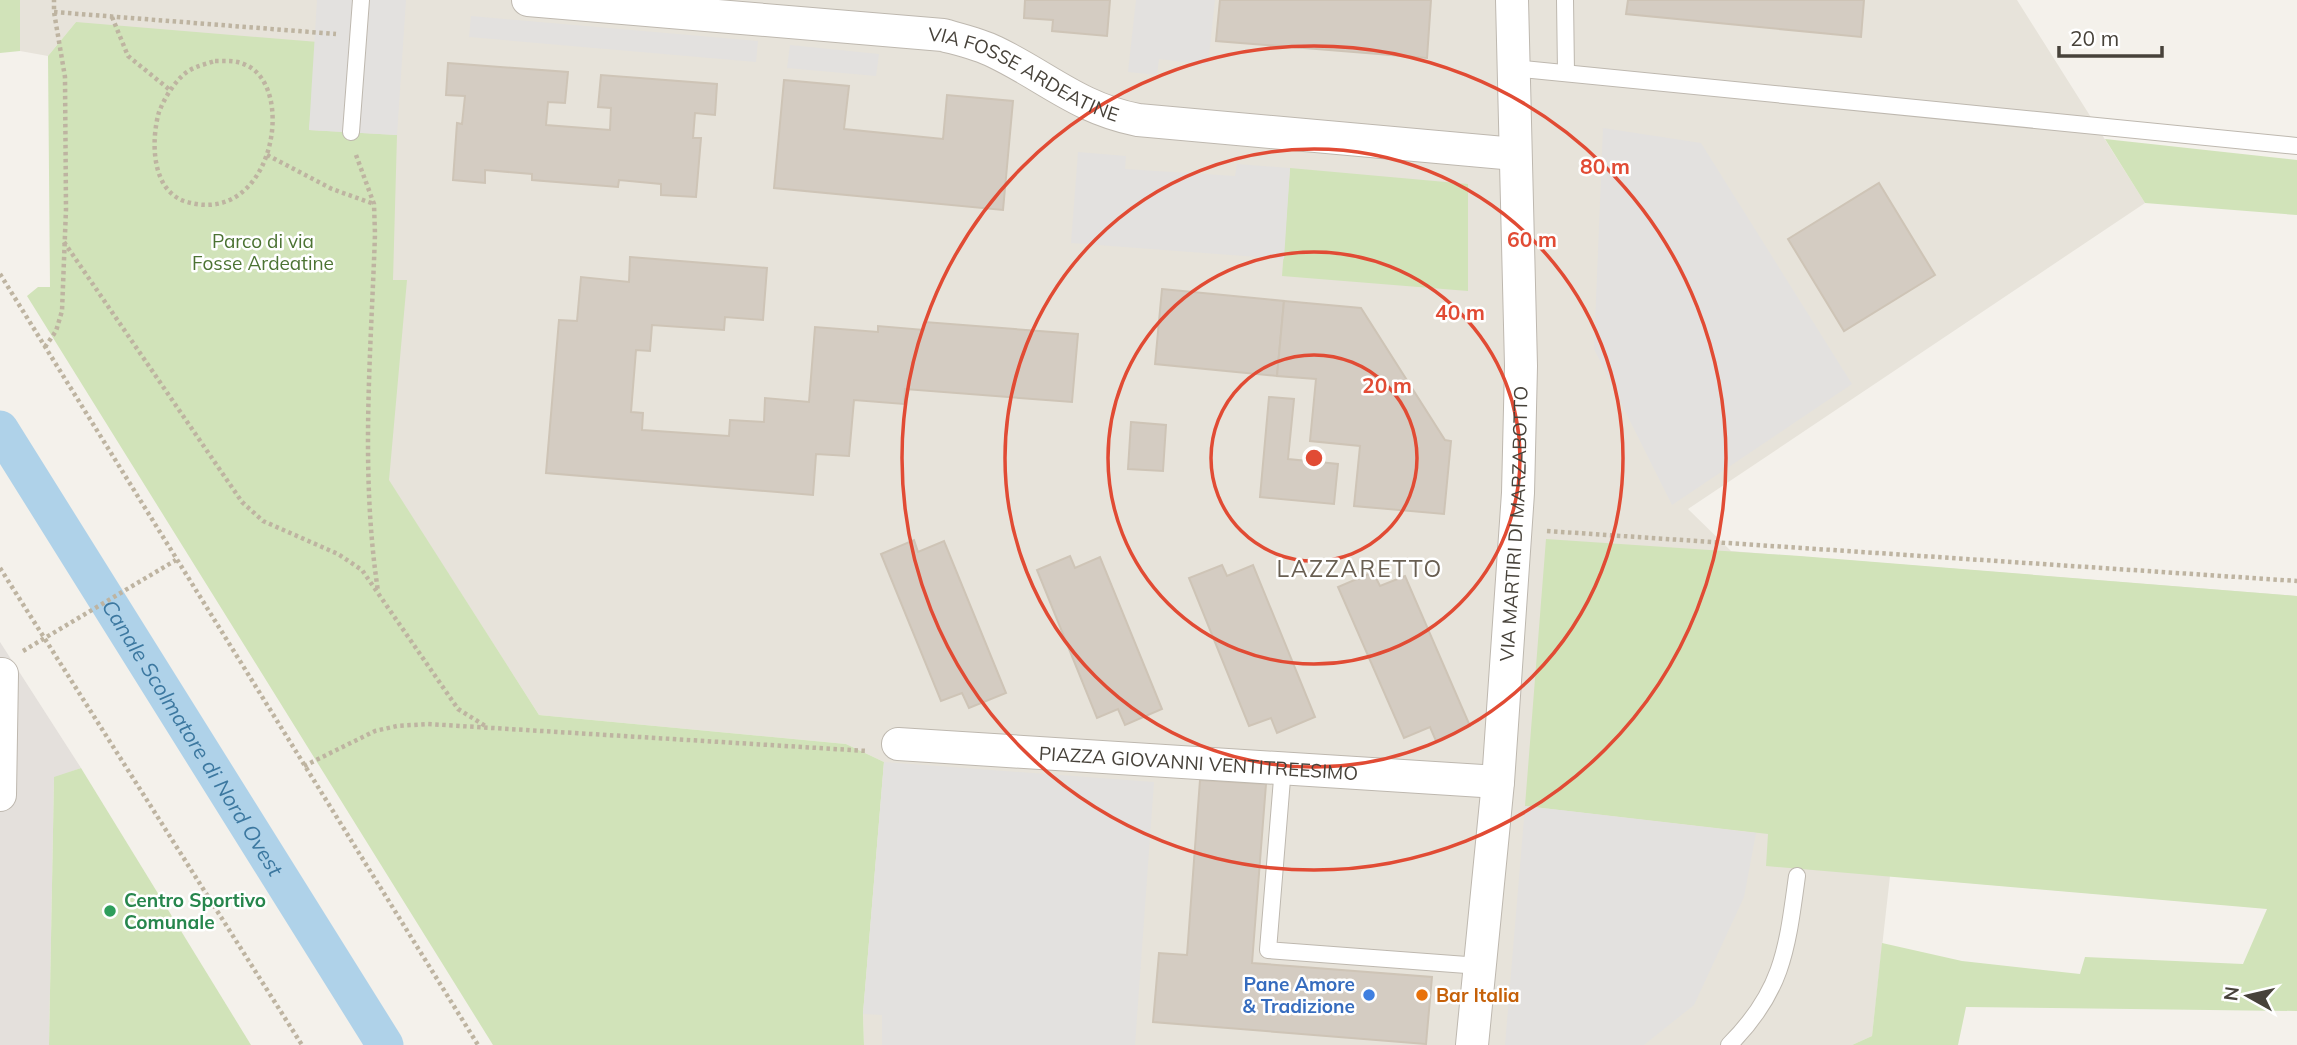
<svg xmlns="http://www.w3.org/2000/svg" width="2297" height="1045" font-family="Mulish,sans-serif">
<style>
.residential{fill:#e7e3da}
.industrial{fill:#e4e0dc}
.green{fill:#d1e3b9}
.parking{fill:#e3e1df}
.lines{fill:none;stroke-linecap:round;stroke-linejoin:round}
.canal{stroke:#afd2e9;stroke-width:37}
.building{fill:#d4ccc2;stroke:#cec4b6;stroke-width:2}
.lane-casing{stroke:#beb8af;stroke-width:18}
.street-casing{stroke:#beb8af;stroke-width:34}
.path{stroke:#beb4a1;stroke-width:4.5;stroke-dasharray:3.5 3.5;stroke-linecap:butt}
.lane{stroke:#fff;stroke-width:16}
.street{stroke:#fff;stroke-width:32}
.ring{fill:none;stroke:#e14b34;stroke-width:3.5}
.leisure-dot{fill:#2e9e5b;stroke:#fff;stroke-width:2.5}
.shop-dot{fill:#3f7fe0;stroke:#fff;stroke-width:2.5}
.food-dot{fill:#e8710a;stroke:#fff;stroke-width:2.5}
.labels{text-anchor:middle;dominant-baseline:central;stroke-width:5;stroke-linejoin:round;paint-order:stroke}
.street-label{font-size:19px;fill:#47423a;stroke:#fff}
.park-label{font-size:19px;fill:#4c7333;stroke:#fff}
.leisure-label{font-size:19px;font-weight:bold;fill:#27864d;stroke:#fff;text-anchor:start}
.shop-label{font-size:19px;font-weight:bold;fill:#366cbe;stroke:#fff;text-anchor:end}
.food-label{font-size:19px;font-weight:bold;fill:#c56008;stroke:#fff;text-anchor:start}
.water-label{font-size:21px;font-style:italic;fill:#3c78a0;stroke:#fff}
.quarter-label{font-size:23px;letter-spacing:2px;fill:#695f52;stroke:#fff}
.centre{fill:#e14b34;stroke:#fff;stroke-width:3.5}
.ring-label{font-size:21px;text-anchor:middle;font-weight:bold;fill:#e14b34;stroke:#fff;stroke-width:5;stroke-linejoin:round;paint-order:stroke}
</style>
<rect width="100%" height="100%" fill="#f4f1eb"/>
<path class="residential" d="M20 0H2017L2145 203 1688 509 1731 551 2297 596V911L1890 876 1872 1036 1852 1045H864L863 1014 884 762 846 744 539 715 389 481 76 22 48 56 20 51Z"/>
<path class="industrial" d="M0 642 81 768 54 778 49 1045H0Z"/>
<g class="green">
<path d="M0 0H20V51L0 53Z"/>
<path d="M76 22 318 42 309 130 397 135 393 280H407L389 480 539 715 846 744 884 762 863 1014 864 1045H493L27 296 38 287H50L48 56Z"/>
<path d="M2105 139 2297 160V215L2145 203Z"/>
<path d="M1290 168 1468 184V291L1282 276Z"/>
<path d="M1546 539 1800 556 2297 596V1011L1966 1007 1958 1045H1852L1872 1036 1882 943 1962 961 2080 974 2085 957 2243 964 2267 909 1766 866 1768 834 1525 806Z"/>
<path d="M81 768 251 1045H49L54 777Z"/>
</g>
<g class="parking">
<path d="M317 0H406L397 135 309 130Z"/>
<path d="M1136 0H1215L1208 65 1159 59 1157 75 1128 72Z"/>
<path d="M471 16 758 41 756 62 469 37Z"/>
<path d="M790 45 879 54 876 76 787 68Z"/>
<path d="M1603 128 1701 143 1852 384 1672 505 1594 349Z"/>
<path d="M1078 152 1126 156 1125 169 1235 176 1237 164 1290 168 1284 259 1071 243Z"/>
<path d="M884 762 1154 782 1135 1045H882V1015L863 1014Z"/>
<path d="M1525 806 1756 833 1744 897 1694 1005 1644 1045H1505Z"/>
</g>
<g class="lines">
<path class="canal" id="s1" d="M0 429 385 1045"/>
</g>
<g class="building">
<path d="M1025 0H1110L1107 36 1052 31 1053 20 1024 18Z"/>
<path d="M1220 0H1431L1427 58 1216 41Z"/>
<path d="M1628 0H1864L1861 37 1626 14Z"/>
<path d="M448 63 568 72 565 103 548 102 546 125 610 130 611 108 598 107 601 75 717 84 715 115 695 113 693 138H701L696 197 661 195V184L619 180 618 187 532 180V174L485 170V183L453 180 457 123 462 124 465 96 446 95Z"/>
<path d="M784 80 849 86 844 129 943 139 947 95 1013 101 1003 210 774 188Z"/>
<path d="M1879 183 1935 275 1844 331 1788 239Z"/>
<path d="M630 257 767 268 763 320 725 317 724 330 652 325 650 351 636 350 631 412 643 413 642 430 729 436 730 420 764 422 765 398 809 402 815 327 878 332V326L924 330 925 322 1078 334 1072 402 905 389 904 404 854 400 849 456 816 454 813 495 546 473 559 320 577 321 581 277 629 282Z"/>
<path d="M1162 289 1284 301 1277 376 1155 364Z"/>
<path d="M1284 301 1361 308 1445 440 1451 441 1444 514 1354 506 1360 446 1310 441 1316 379 1277 376Z"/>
<path d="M1269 397 1294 399 1288 459 1338 464 1334 504 1260 497Z"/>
<path d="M1131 422 1166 425 1163 471 1128 469Z"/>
<path d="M914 540 918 552 944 541 1006 693 969 708 962 693 941 701 881 554Z"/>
<path d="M1070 556 1075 568 1100 557 1162 709 1125 725 1118 709 1097 718 1037 570Z"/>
<path d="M1222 565 1227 576 1253 565 1315 717 1277 733 1271 718 1249 726 1189 578Z"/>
<path d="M1373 572 1380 586 1405 576 1470 726 1436 741 1430 727 1404 738 1338 587Z"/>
<path d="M1200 780 1266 784 1252 963 1432 977 1426 1044 1153 1022 1159 953 1187 955Z"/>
</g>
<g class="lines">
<defs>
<g id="lane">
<path d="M1565 0 1566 72"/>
<path d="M1513 68 2297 146"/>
<path d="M351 132 361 0"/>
<path d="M1283 767 1268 950 1480 966"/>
<path d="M1729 1045C1783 991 1787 949 1797 876"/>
</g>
<g id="street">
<path id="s2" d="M528 0 943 35C961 40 979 44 995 52 1047 77 1078 108 1138 120L1515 154"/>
<path id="s3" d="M898 744 1498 782"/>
<path d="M0 795 2 674"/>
<path id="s4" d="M1472 1045 1498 782 1518 493 1521 366 1512 0"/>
</g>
</defs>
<use href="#lane" class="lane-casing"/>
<use href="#street" class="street-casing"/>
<g class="path">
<path d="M54 12 336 34"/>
<path d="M112 17 128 56 170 90"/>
<path d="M215 61C226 61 236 60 246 65 298 88 272 230 184 201 151 189 151 140 159 112 164 99 172 86 182 76 191 67 203 65 215 61Z"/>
<path d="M267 155 332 189 374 204"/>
<path d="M356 155 374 204 375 234C371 353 360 473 378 591"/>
<path d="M64 242 242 502 263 521 338 554 362 570 458 709 487 727"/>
<path d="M0 274 478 1045"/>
<path d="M45 347 56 331 62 311 66 209 65 77 54 12V0"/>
<path d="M1547 531 2297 581"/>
<path d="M0 568 302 1045"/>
<path d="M23 651 176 560"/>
<path d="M304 766 375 731 397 726 428 724 867 751"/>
</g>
<use href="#lane" class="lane"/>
<use href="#street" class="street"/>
</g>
<g class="ring">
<circle cx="1314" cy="458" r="103"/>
<circle cx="1314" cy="458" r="206"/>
<circle cx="1314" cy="458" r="309"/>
<circle cx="1314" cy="458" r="412"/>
</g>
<circle class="leisure-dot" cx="110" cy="911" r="7"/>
<circle class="shop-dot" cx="1369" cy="995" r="7"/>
<circle class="food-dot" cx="1422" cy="995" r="7"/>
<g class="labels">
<g class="street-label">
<text stroke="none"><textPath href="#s2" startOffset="506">VIA FOSSE ARDEATINE</textPath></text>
<text stroke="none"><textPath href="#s4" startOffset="523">VIA MARTIRI DI MARZABOTTO</textPath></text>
<text stroke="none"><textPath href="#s3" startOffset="301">PIAZZA GIOVANNI VENTITREESIMO</textPath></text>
</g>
<g class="park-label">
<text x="263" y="241">Parco di via<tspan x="263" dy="22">Fosse Ardeatine</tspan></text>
</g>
<g class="leisure-label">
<text x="124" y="900">Centro Sportivo<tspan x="124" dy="22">Comunale</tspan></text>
</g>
<g class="shop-label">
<text x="1355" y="984">Pane Amore<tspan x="1355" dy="22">&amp; Tradizione</tspan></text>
</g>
<g class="food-label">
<text x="1436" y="995">Bar Italia</text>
</g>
<g class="water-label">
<text stroke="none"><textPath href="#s1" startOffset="364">Canale Scolmatore di Nord Ovest</textPath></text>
</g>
<g class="quarter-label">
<text x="1360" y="568">LAZZARETTO</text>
</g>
</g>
<circle cx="1314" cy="458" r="10" class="centre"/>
<g class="ring-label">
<text x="1605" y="174">80 m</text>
<text x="1532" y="247">60 m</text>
<text x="1460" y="320">40 m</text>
<text x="1387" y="393">20 m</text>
</g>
<g transform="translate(2248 996) rotate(278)" stroke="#ffffff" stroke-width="5" paint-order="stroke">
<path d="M0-5L12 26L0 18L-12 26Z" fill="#47423a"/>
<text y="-10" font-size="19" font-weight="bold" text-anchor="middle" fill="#47423a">N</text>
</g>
<path d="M2059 46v10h103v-10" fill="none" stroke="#47423a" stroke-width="3.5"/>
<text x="2070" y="46" font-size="21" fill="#47423a" stroke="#ffffff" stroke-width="5" paint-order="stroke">20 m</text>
</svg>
